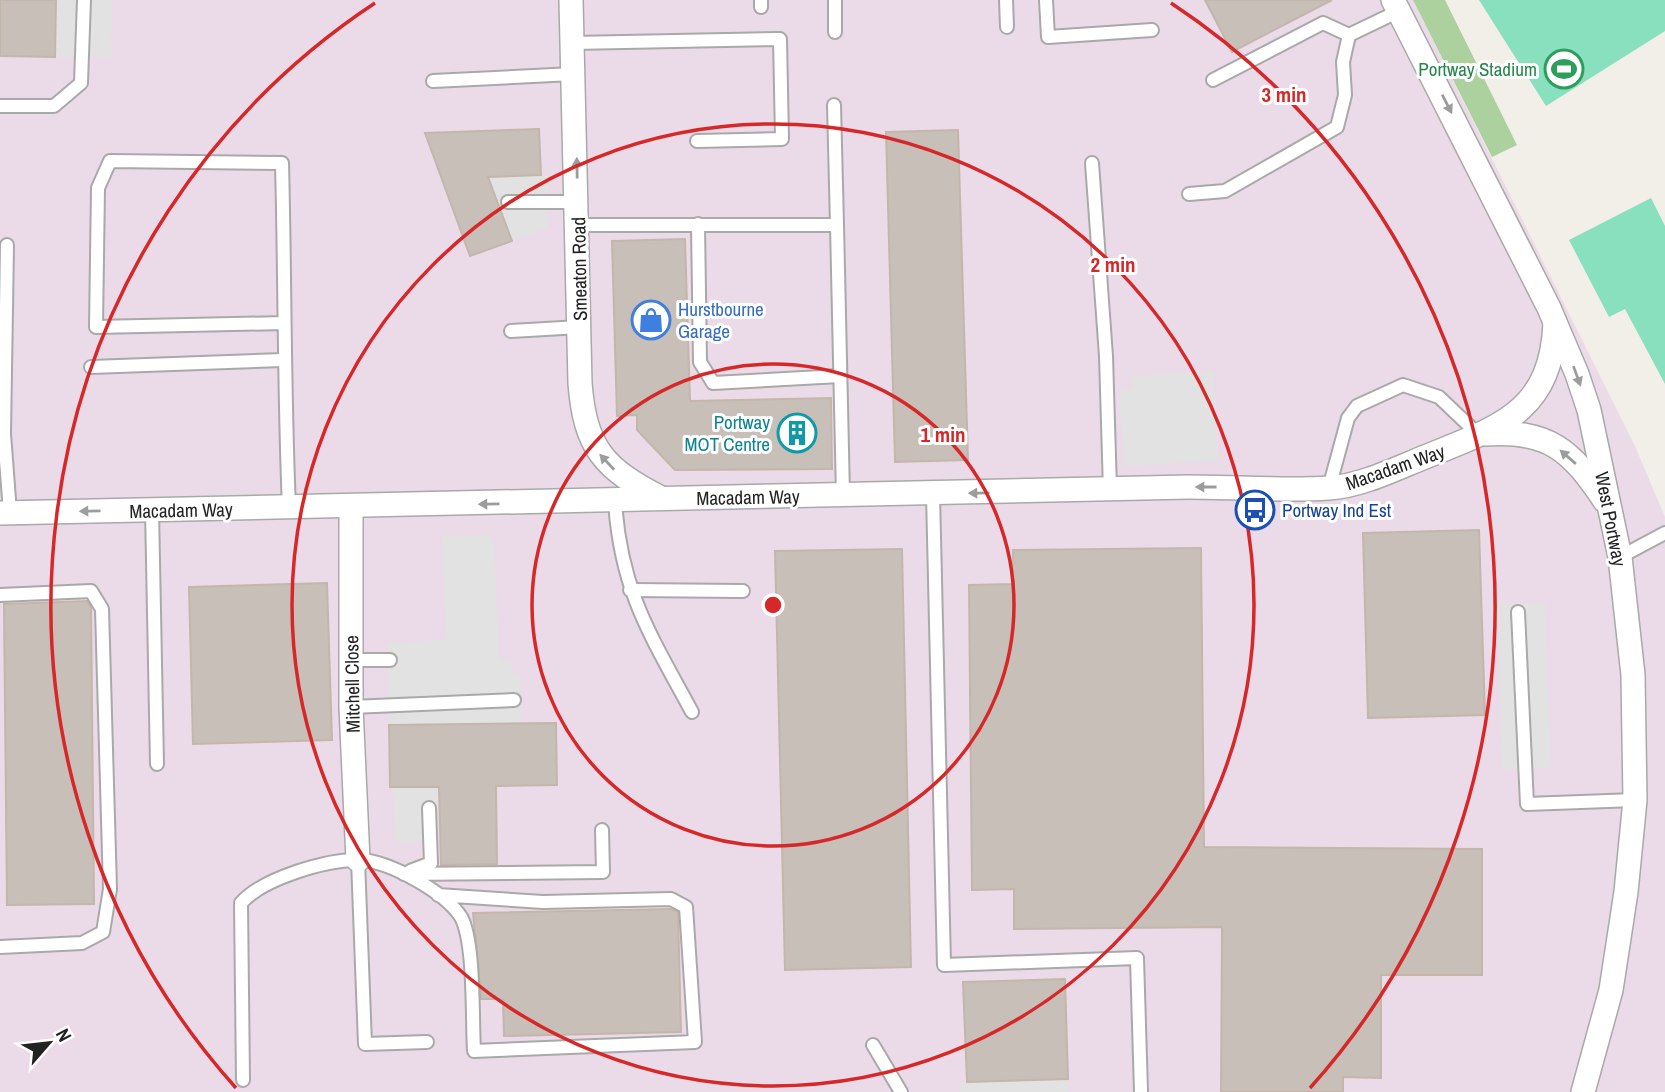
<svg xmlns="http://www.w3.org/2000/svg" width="1665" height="1092" font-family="'Archivo Narrow',sans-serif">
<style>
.industrial{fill:#ebdbe8}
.forest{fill:#add19e}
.pitch{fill:#88e0be}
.parking{fill:#e2e2e2}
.building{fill:#c7bfb8;stroke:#c4b6ab;stroke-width:2}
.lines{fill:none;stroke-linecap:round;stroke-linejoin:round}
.lane-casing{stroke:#a9a9a9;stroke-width:16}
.street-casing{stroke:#a9a9a9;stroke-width:26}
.lane{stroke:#fff;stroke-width:12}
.street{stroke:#fff;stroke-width:23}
.oneway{fill:#9c9c9c}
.ring{fill:none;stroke:#d62828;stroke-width:3.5}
.labels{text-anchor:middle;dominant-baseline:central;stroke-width:6;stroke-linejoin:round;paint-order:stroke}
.leisure-label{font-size:19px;fill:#27864d;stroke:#fff;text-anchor:end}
.street-label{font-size:19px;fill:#222;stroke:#fff}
.shop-label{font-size:19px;fill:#366cbe;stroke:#fff;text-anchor:start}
.culture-label{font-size:19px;fill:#0d838f;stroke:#fff;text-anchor:end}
.transit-label{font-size:19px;fill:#164399;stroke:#fff;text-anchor:start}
.centre{fill:#d62828;stroke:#fff;stroke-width:3.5}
.ring-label{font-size:21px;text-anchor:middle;font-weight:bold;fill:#d62828;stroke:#fff;stroke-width:6;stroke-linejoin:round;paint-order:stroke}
</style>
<rect width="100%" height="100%" fill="#f2efe9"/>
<path class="industrial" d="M0 0H1413L1635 446 1665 517V1092H0Z"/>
<path class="forest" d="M1413 0H1445L1517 145 1492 157Z"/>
<g class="pitch">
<path d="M1479 0H1665V31L1546 106Z"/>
<path d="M1651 198 1665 226V384L1625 309 1609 317 1569 240Z"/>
</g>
<g class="parking">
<path d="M56 0H112L111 58 55 57Z"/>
<path d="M548 175V227L512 241 488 177Z"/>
<path d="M1213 371 1218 461 1124 466 1119 390 1133 389 1132 376Z"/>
<path d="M442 535H491L494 542 499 660H510L512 673 520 674 521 724 389 725 387 643 447 640Z"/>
<path d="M1545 602 1551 768 1502 770 1497 603Z"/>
<path d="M393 787H439L440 841 395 842Z"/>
<path d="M1068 1079 1069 1092H960L959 1083Z"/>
</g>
<g class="building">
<path d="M0 0H56L55 57 0 56Z"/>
<path d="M1205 0H1332L1232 52Z"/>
<path d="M539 129 541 175 488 177 512 241 470 256 425 133Z"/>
<path d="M958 130 968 460 895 462 886 132Z"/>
<path d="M685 239 690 401 831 398 832 469 675 470 637 430V415L617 416 612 241Z"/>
<path d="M1479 530 1485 715 1368 718 1363 533Z"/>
<path d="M1201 548 1204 847 1482 849V975H1381V1078L1343 1077V1092H1221L1222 927 1014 929V889L972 890 969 585 1013 584V550Z"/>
<path d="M902 549 911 967 785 970 775 551Z"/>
<path d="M327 583 332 740 193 744 189 587Z"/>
<path d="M87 601 91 608 94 904 7 905 4 604Z"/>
<path d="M556 723 557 785 496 786 497 864 441 865 439 787H390L389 725Z"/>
<path d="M672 909 678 912 681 1032 504 1036 503 999H481L473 913Z"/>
<path d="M1065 979 1068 1079 967 1082 963 982Z"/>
</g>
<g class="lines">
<defs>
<g id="lane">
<path d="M1006 0 1007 27"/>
<path d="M1046 0 1048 37 1152 30"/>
<path d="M761 7V0"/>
<path d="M835 32V0"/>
<path d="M573 43 780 39 782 139 697 141"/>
<path d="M1213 80 1323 23 1349 35 1399 11"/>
<path d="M433 81 573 74"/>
<path d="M834 105 837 225"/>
<path d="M0 106H54L81 83 84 0"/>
<path d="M1092 163 1106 356 1110 490"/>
<path d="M1189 194 1225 191 1337 127 1345 95 1343 62 1349 35"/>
<path d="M508 202H578"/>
<path d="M698 224 700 362 713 383 840 376"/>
<path d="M578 225H837L843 495"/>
<path d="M7 245 4 434 10 512"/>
<path d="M284 323 96 327 98 188 110 161 282 163C285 278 284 393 289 507"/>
<path d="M511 331 580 327"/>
<path d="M91 367 283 360"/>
<path d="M1329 488 1348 418 1357 406 1403 385 1439 397 1480 436"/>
<path d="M933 494 944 965 1137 958 1141 1092"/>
<path d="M615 502C621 592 651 636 692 712"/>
<path d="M152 510 157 764"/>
<path d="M1620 557 1665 533"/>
<path d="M630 590 743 591"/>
<path d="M0 595 91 591 102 609 110 889 103 932 82 943 0 947"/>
<path d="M1518 612 1527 804 1635 800"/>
<path d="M350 660H390"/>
<path d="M351 707 514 700"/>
<path d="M358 860 365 1044 427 1042"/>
<path d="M410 871 431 863 429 808"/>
<path d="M404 874 603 872 602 830"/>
<path d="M873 1045 901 1092"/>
<path d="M243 1080 241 903C262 879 326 859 360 860 389 861 445 892 461 917 475 942 472 1019 474 1051L695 1042 686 907 671 899 543 902 438 895"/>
</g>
<g id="street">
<path d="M571 0 580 383C585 448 604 469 661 498"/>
<path d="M1393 0 1549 308 1577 374 1589 410 1620 557 1633 675 1635 800 1626 892 1611 990 1583 1092"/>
<path d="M1486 434C1549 430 1571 450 1605 501"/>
<path d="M351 507V707L358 860"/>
<path d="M0 513 1189 487C1235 487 1284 491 1329 488 1361 486 1395 469 1425 457 1498 427 1551 414 1555 323"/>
</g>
</defs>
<use href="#lane" class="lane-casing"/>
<use href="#street" class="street-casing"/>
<use href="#lane" class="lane"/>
<use href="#street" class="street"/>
</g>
<defs><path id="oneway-solid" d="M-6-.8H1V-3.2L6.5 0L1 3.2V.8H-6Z" transform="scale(1.75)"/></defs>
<g class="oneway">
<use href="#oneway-solid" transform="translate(1447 104) rotate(63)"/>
<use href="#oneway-solid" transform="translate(577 168) rotate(-91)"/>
<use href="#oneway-solid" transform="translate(1577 376) rotate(70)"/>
<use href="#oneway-solid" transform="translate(1568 457) rotate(-139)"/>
<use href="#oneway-solid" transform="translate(607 462) rotate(-133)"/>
<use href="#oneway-solid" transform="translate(1206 487) rotate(180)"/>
<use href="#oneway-solid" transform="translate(979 493) rotate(179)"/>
<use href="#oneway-solid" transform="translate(489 504) rotate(179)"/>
<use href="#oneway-solid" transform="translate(90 511) rotate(179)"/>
</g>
<g class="ring">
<circle cx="773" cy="605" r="241"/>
<circle cx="773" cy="605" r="481"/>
<path d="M236 1088A722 722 0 0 1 375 3M1171 3A722 722 0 0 1 1310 1088"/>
</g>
<defs>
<symbol id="stadium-ring" viewBox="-11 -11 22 22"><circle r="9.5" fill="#fff" stroke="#2e9e5b" stroke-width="1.5"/><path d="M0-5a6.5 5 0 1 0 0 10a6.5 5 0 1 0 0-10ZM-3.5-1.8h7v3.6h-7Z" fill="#2e9e5b"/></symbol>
<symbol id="shop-ring" viewBox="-11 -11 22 22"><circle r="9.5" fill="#fff" stroke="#3f7fe0" stroke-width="1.5"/><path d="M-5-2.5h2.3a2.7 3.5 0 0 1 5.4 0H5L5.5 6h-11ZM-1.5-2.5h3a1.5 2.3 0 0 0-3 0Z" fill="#3f7fe0"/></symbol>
<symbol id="building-ring" viewBox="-11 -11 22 22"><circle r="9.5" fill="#fff" stroke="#0f9aa8" stroke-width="1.5"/><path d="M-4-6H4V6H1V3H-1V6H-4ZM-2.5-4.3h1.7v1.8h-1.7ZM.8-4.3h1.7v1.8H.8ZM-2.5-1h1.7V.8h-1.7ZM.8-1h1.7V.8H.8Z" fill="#0f9aa8"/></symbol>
<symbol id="bus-ring" viewBox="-11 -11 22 22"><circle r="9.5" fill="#fff" stroke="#1a4fb4" stroke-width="1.5"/><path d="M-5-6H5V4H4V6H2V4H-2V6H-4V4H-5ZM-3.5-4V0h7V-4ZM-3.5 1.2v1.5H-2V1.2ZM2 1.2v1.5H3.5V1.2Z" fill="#1a4fb4"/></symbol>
</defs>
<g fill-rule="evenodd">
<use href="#stadium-ring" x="1542" y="47" width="44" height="44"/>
<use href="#shop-ring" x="629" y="298" width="44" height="44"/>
<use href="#building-ring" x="775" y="411" width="44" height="44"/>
<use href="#bus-ring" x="1233" y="488" width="44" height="44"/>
</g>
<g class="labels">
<g class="leisure-label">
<text x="1537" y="69">Portway Stadium</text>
</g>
<g class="street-label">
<text transform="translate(579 269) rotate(-91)">Smeaton Road</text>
<text transform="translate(1395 467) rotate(-19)">Macadam Way</text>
<text transform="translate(748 497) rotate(-1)">Macadam Way</text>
<text transform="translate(181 510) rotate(-1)">Macadam Way</text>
<text transform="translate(1611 519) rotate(79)">West Portway</text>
<text transform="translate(352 684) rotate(-91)">Mitchell Close</text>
</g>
<g class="shop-label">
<text x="678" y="309">Hurstbourne<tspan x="678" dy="22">Garage</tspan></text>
</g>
<g class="culture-label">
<text x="770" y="422">Portway<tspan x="770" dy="22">MOT Centre</tspan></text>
</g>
<g class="transit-label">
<text x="1282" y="510">Portway Ind Est</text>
</g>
</g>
<circle cx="773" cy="605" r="10" class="centre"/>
<g class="ring-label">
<text x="1284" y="102">3 min</text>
<text x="1113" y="272">2 min</text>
<text x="943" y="442">1 min</text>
</g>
<g transform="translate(49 1043) rotate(62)" stroke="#ffffff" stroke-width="5" paint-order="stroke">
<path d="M0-5L12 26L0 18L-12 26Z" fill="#222222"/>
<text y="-10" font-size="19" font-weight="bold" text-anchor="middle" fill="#222222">N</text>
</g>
</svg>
